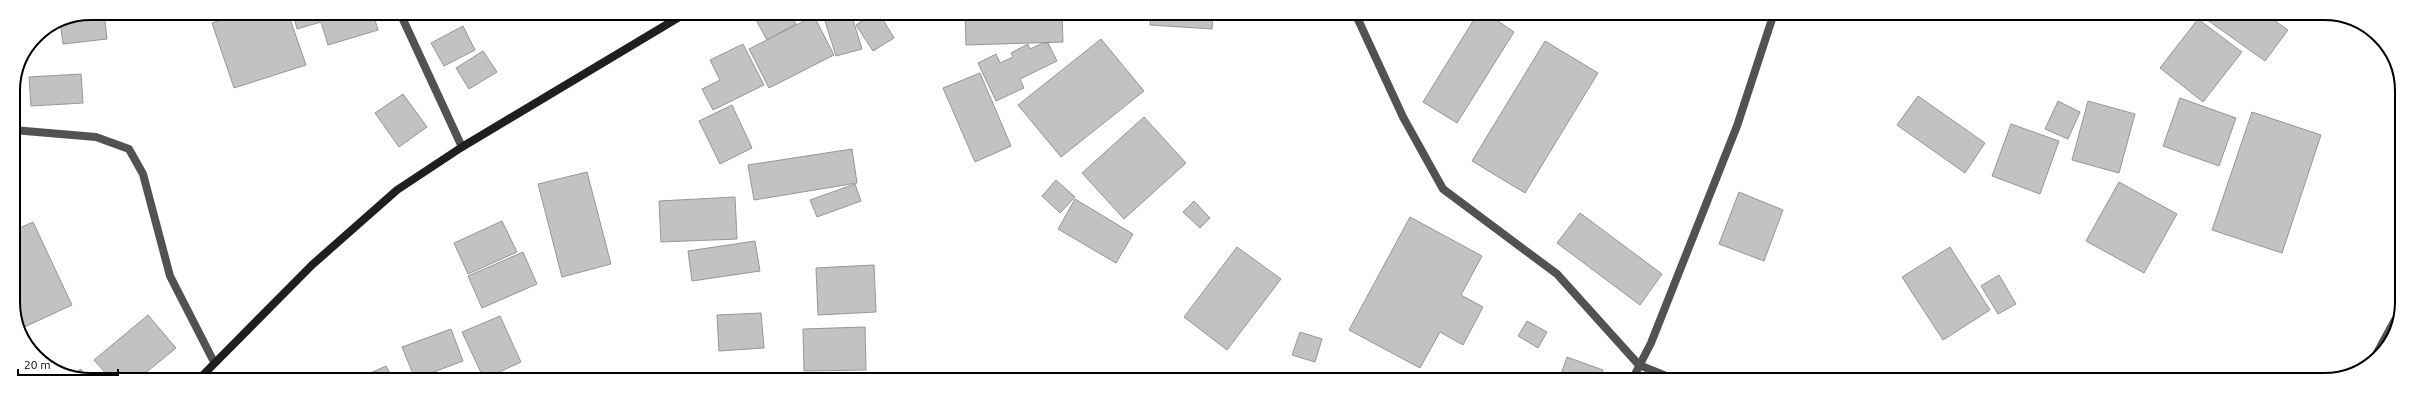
<svg xmlns="http://www.w3.org/2000/svg" width="2415" height="393" font-family="Ubuntu,sans-serif">
<style>
.building{fill:#c2c2c2;stroke:#969696}
.lines{fill:none;stroke-linecap:round;stroke-linejoin:round}
.street{stroke:#525252;stroke-width:8}
.secondary{stroke:#1f1f1f;stroke-width:8}
.rim{fill:none;stroke:#000;stroke-width:2}
</style>
<rect width="100%" height="100%" fill="#fff"/>
<g class="building">
<path d="M91 13H104L107 39 63 44 60 20Z"/>
<path d="M241 13H288L306 65 234 88 212 23Z"/>
<path d="M293 13H373L378 30 328 45 321 22 297 29Z"/>
<path d="M537 13H559L539 20Z"/>
<path d="M769 13H790L796 24 767 40 756 20Z"/>
<path d="M851 13 862 49 836 56 825 21Z"/>
<path d="M874 13H879L894 38 873 51 856 25Z"/>
<path d="M965 13H1062L1063 42 966 45Z"/>
<path d="M1151 13H1213L1212 29 1150 25Z"/>
<path d="M1223 13H1282L1224 19Z"/>
<path d="M1478 13H1486L1514 32 1457 123 1423 102Z"/>
<path d="M2210 14H2265L2288 30 2265 61 2206 19Z"/>
<path d="M814 16 834 55 769 88 749 49Z"/>
<path d="M2198 19 2242 52 2203 102 2160 68Z"/>
<path d="M463 26 475 50 444 66 431 43Z"/>
<path d="M1101 39 1144 91 1061 157 1018 105Z"/>
<path d="M1545 41 1598 73 1525 193 1472 161Z"/>
<path d="M1043 43H1048L1057 61 1020 79 1024 88 996 101 978 63 996 54 1000 63 1013 57 1011 53 1028 44 1030 49Z"/>
<path d="M743 44 764 85 713 110 702 89 720 80 710 60Z"/>
<path d="M483 51 497 72 469 89 456 68Z"/>
<path d="M980 73 1011 146 975 162 943 88Z"/>
<path d="M81 74 83 103 31 106 29 77Z"/>
<path d="M403 94 427 127 399 147 375 113Z"/>
<path d="M1918 96 1985 143 1965 173 1897 125Z"/>
<path d="M2180 98 2236 118 2219 166 2163 146Z"/>
<path d="M2058 101 2080 112 2068 139 2045 129Z"/>
<path d="M2088 101 2135 114 2119 173 2072 160Z"/>
<path d="M732 105 752 148 720 164 699 121Z"/>
<path d="M2252 112 2321 135 2282 253 2212 230Z"/>
<path d="M1144 117 1186 163 1124 219 1082 173Z"/>
<path d="M2011 124 2059 141 2040 194 1992 176Z"/>
<path d="M852 149 857 183 754 200 748 165Z"/>
<path d="M587 172 611 264 562 277 538 184Z"/>
<path d="M1056 180 1075 197 1060 213 1042 196Z"/>
<path d="M2119 182 2177 214 2144 273 2086 241Z"/>
<path d="M855 184 861 201 817 217 810 200Z"/>
<path d="M1739 192 1783 210 1764 261 1719 244Z"/>
<path d="M735 197 737 239 661 242 659 201Z"/>
<path d="M1075 199 1133 234 1116 263 1058 229Z"/>
<path d="M1194 201 1210 218 1200 228 1183 212Z"/>
<path d="M1580 213 1662 274 1640 305 1557 243Z"/>
<path d="M1410 217 1482 256 1461 295 1483 307 1463 345 1440 332 1420 368 1349 330Z"/>
<path d="M502 221 517 252 468 274 454 243Z"/>
<path d="M33 222 72 305 20 329 16 322 15 230Z"/>
<path d="M755 241 760 271 692 281 688 251Z"/>
<path d="M1237 247 1281 279 1227 350 1184 317Z"/>
<path d="M1950 247 1990 310 1943 340 1902 277Z"/>
<path d="M523 252 537 284 482 308 468 276Z"/>
<path d="M874 265 876 312 818 315 816 268Z"/>
<path d="M1999 275 2016 304 1998 314 1981 286Z"/>
<path d="M761 313 764 348 719 351 717 315Z"/>
<path d="M148 315 176 348 138 379H111L94 360Z"/>
<path d="M500 316 521 362 484 379 462 332Z"/>
<path d="M1527 321 1547 332 1538 348 1518 336Z"/>
<path d="M865 327 866 370 804 371 803 329Z"/>
<path d="M451 329 463 361 415 379 402 347Z"/>
<path d="M1300 332 1322 339 1315 362 1292 355Z"/>
<path d="M1567 357 1603 370 1599 380H1559Z"/>
<path d="M386 366 393 379H357Z"/>
<path d="M81 369 88 379H81L71 375Z"/>
</g>
<g class="lines">
<g class="street">
<path d="M400 13 462 147"/>
<path d="M1355 13 1403 117 1443 189 1557 274 1639 365 1676 380"/>
<path d="M13 130 96 137 129 149 143 174 170 276 214 362"/>
<path d="M2372 362 2401 309"/>
<path d="M1632 380 1651 343 1737 126 1774 13"/>
</g>
<path class="secondary" d="M199 379 312 265 397 190 462 147 686 13"/>
</g>
<path d="M0 0H2415V393H0ZM91 20H2324A71 71 0 0 1 2395 91V302A71 71 0 0 1 2324 373H91A71 71 0 0 1 20 302V91A71 71 0 0 1 91 20Z" fill="#fff" fill-rule="evenodd"/>
<path class="rim" d="M91 20H2324A71 71 0 0 1 2395 91V302A71 71 0 0 1 2324 373H91A71 71 0 0 1 20 302V91A71 71 0 0 1 91 20Z"/>
<path d="M18 369v6h100v-6" fill="none" stroke="#000000" stroke-width="2"/>
<text x="24" y="369" font-size="12" fill="#000000" stroke="#ffffff" stroke-width="3" paint-order="stroke">20 m</text>
</svg>
